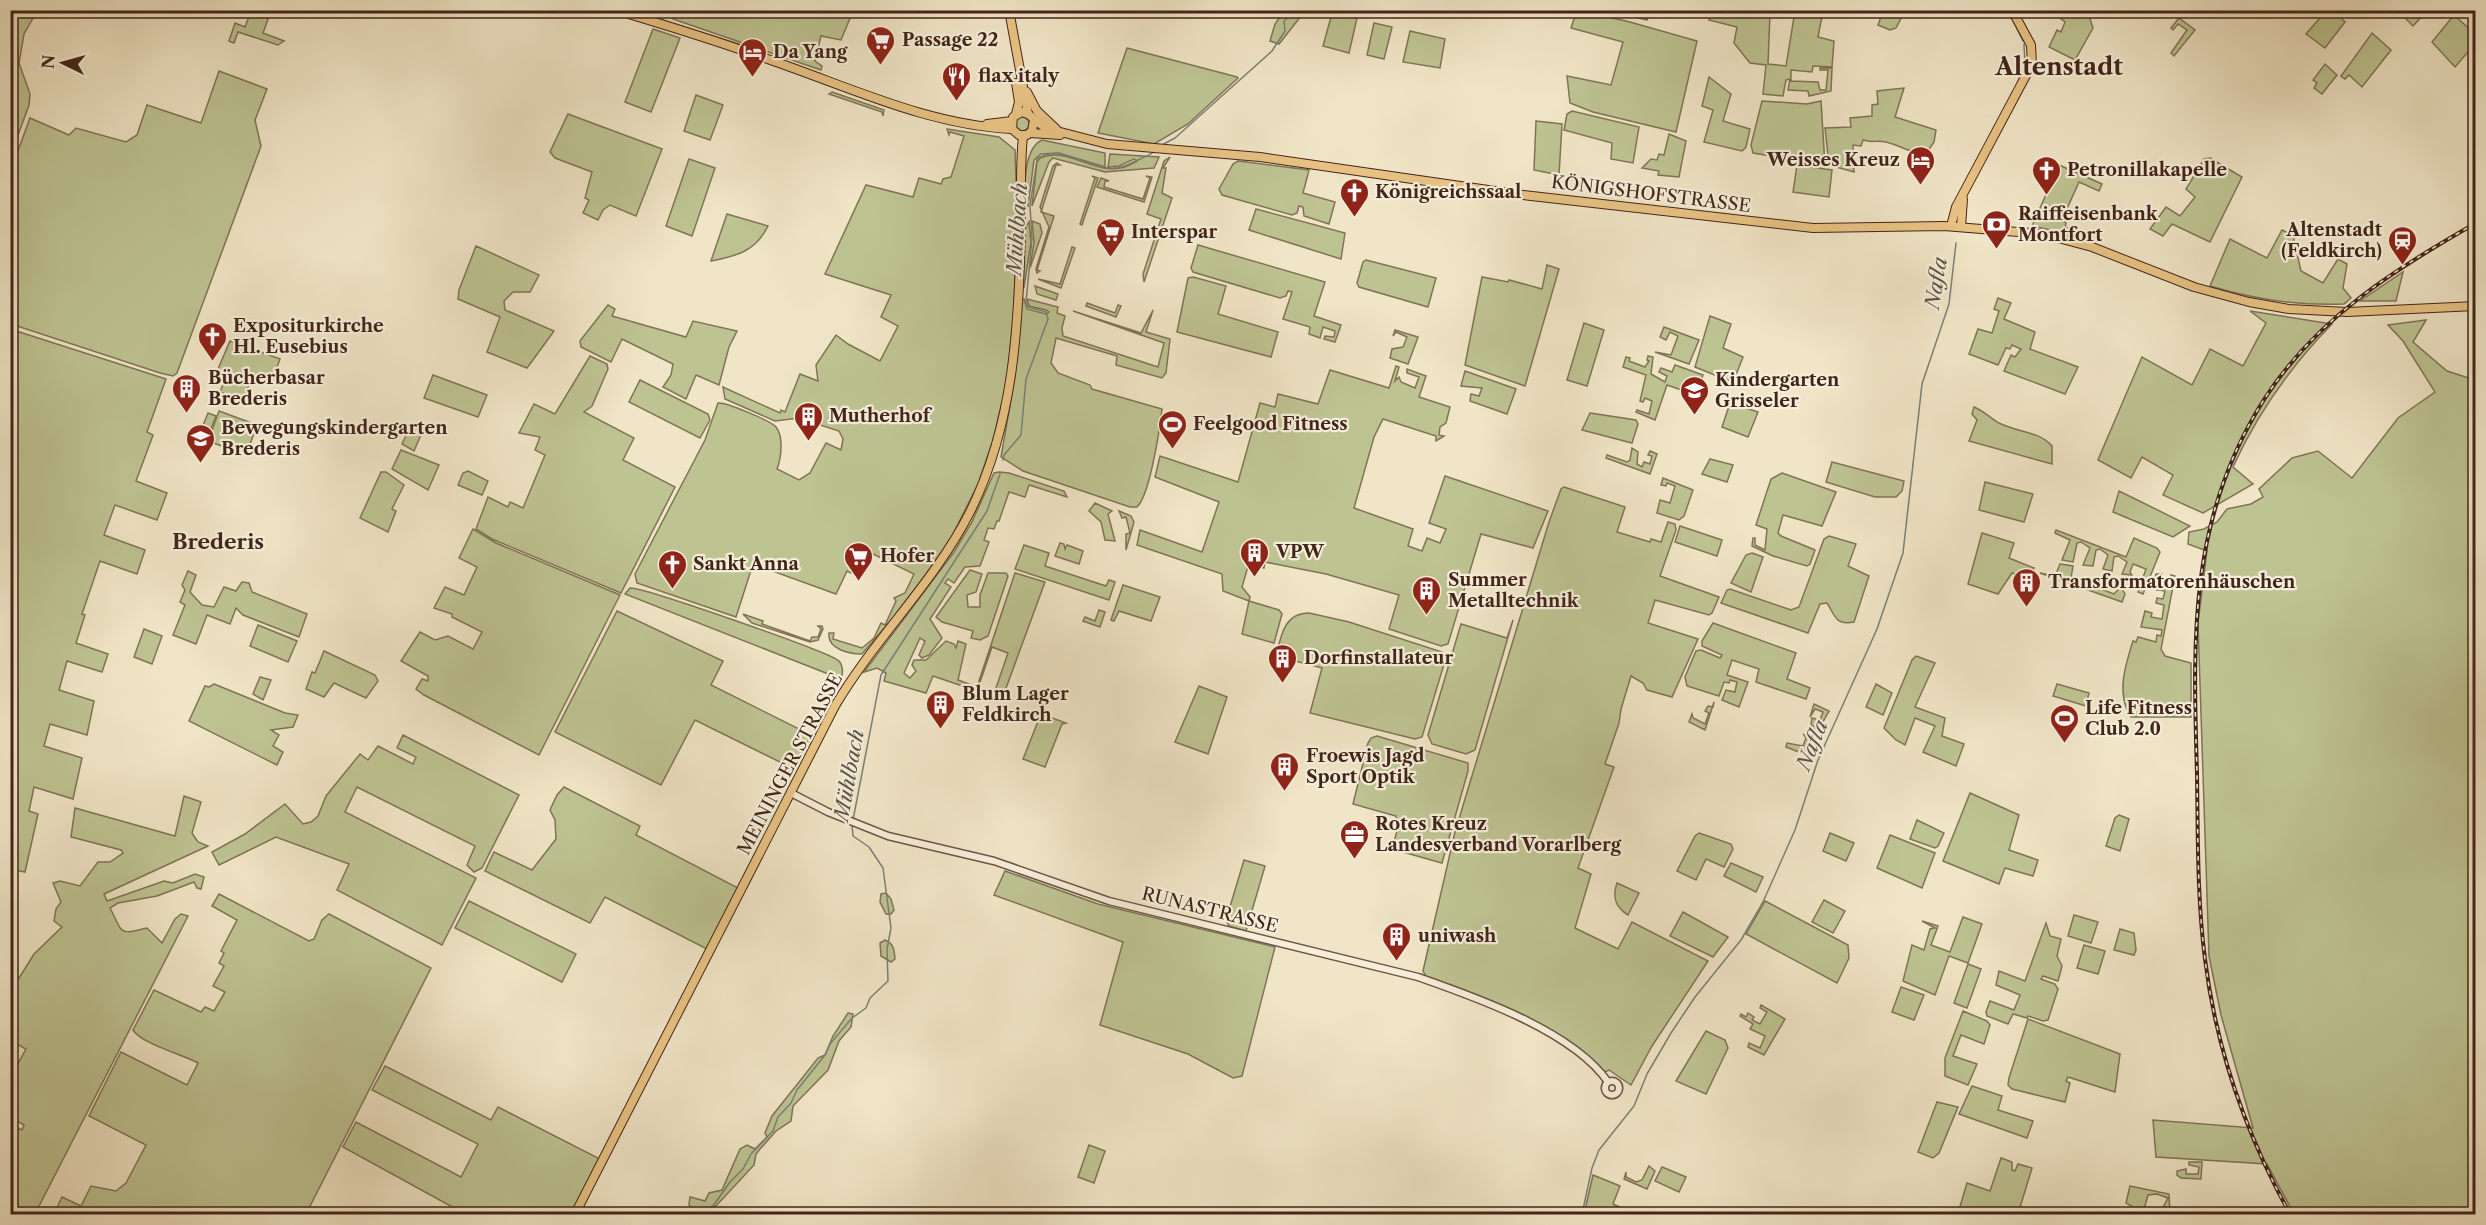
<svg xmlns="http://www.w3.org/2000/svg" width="2486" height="1225" font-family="'Libre Caslon Text',serif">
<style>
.green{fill:#bec392;stroke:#807456;stroke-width:1.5}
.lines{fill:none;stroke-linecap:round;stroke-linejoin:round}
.stream{stroke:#778177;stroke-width:1.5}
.minor-casing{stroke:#6e5544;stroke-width:9}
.major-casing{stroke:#422519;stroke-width:10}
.minor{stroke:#f5eeda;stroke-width:6}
.major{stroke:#e8c283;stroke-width:8}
.rail-casing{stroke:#422519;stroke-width:4}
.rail{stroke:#f5eeda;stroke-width:1.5;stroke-dasharray:4.5;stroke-linecap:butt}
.labels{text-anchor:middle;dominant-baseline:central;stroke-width:4.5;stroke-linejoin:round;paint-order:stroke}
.poi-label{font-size:18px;font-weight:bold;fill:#422519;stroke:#f5eeda;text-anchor:start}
.street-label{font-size:18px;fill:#422519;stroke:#f5eeda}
.water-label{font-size:20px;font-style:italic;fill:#5c5348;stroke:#f5eeda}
.quarter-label{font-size:21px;font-weight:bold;fill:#422519;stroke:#f5eeda}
.district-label{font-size:24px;font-weight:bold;fill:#422519;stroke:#f5eeda}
</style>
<rect width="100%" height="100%" fill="#f0e5c6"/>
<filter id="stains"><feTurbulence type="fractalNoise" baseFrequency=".00333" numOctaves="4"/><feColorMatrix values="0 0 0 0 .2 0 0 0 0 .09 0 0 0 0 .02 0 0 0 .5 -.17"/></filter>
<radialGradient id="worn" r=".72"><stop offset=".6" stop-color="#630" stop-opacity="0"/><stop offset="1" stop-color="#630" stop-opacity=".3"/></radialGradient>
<g class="green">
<path d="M11 10 37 11 24 34 19 63 30 94 29 105 11 154Z"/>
<path d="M1577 10 1630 22 1697 41 1676 132 1593 112 1570 103 1567 76 1611 85 1623 42 1571 28Z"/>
<path d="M2402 10H2427V11L2413 26 2400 13Z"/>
<path d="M271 11 263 33 284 41 278 45 238 32 234 43 229 41 235 23 245 27 251 11Z"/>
<path d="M675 11V10L853 11 841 40 821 36 815 61 822 66 821 70 673 19Z"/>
<path d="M1284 11H1305L1279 44 1270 41 1275 24Z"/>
<path d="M1623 11V10L1650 11 1647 20 1622 14Z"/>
<path d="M1712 11H1752L1770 14 1768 64 1786 66 1795 11H1823L1818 37 1834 41 1832 67 1813 66 1812 72 1791 70V81L1818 82 1820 90H1826L1828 70H1820V68H1832L1831 91 1809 96 1808 91 1788 90 1790 79 1786 80 1783 96 1763 94 1766 65 1750 63 1734 43 1737 27 1709 20Z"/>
<path d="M1883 11H1905L1896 28 1890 30 1878 25Z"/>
<path d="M2045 11H2061L2065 14 2069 11H2094L2090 19 2093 28 2075 60 2049 47 2057 30 2061 32 2065 22 2056 15 2043 12Z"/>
<path d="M2326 11 2346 12 2341 18 2345 22 2325 48 2306 34Z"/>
<path d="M1339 14 1357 18 1349 53 1323 46 1331 17Z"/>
<path d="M2454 15 2476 35 2475 44 2455 67 2432 42Z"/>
<path d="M656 18 755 49 754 50Z"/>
<path d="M2179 18 2195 30 2174 56 2171 53 2187 30 2178 24 2173 30 2171 28Z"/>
<path d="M1374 23 1392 27 1384 59 1367 55Z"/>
<path d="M653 29 680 38 651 112 625 102Z"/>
<path d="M1410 31 1445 39 1440 68 1403 62Z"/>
<path d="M2372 33 2391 50 2362 87 2349 75 2345 79 2341 76Z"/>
<path d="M1127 48 1237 77 1238 78 1188 124 1154 144 1098 133Z"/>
<path d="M2325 64 2337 75 2322 94 2314 88 2317 83 2313 80Z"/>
<path d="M219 71 267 89 255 120 261 146 177 373 173 376 160 373 11 324V170L30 118 69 135 76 128 126 142 137 135 147 105 201 123Z"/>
<path d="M1709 77 1731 94 1723 121 1750 129 1746 147 1742 151 1704 142 1713 110 1702 106Z"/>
<path d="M1904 88 1895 117 1936 130 1934 142 1928 151C1913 156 1900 145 1886 142 1878 140 1872 143 1863 140L1861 146 1853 145 1854 172 1829 165 1825 128 1851 127 1850 118 1872 116V105L1878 104 1877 91Z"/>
<path d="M832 92 884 110 883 116 882 112 829 94Z"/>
<path d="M696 95 723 105 710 140 684 131Z"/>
<path d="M1762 101 1807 104 1821 101 1825 165 1753 153 1751 145Z"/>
<path d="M1572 111 1639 127 1633 163 1611 159 1612 143 1564 130 1567 114Z"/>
<path d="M568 114 662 149 636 216 610 205 603 210 598 220 583 213 589 200 585 198 592 172 555 158 550 152Z"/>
<circle cx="1022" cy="124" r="7"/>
<path d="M1536 121 1562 124 1559 175 1534 170Z"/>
<path d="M947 129 999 137 1015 150 1017 211 1012 222 1016 233 1014 309 1007 381 993 440 978 484 950 540 909 599 862 654C849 654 827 649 829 633H834L833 639 862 648 874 638 881 623 885 625 896 601 894 598 905 593 914 574 863 549 851 573 847 571 836 594 753 564 736 617 637 583 635 574 705 440 718 403C726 402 771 421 776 427 784 437 781 459 777 469L799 480 810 473 826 443 841 450 843 439 839 431 799 418 775 421 725 399 723 387 780 413 781 410 785 412 800 374 818 381 816 365 836 335 848 344 880 361 898 326 881 317 891 295 825 274 866 185 913 197 919 178 941 184 943 179 951 177 964 136 950 132 949 135Z"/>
<path d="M1669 134 1686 141 1679 177 1658 175 1659 171 1642 168 1651 159 1657 160 1659 154 1664 155Z"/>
<path d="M1042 140 1105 153V167L1059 153 1041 154 1034 160 1028 207C1022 191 1024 148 1042 140Z"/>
<path d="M1110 154 1159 157 1154 168 1105 172 1053 158 1049 162 1032 206 1037 162 1040 158C1072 144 1100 185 1137 161L1134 159 1119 166 1108 167Z"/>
<path d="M1170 157 1163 168H1166L1162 193 1172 198 1144 282 1143 274 1161 219 1147 214 1164 161Z"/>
<path d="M2210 158 2242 177 2210 242 2172 224 2163 236 2150 229 2166 207 2180 216 2195 197 2186 189 2204 159Z"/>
<path d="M689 159 715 168 692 236 666 226Z"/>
<path d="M1238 161 1309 170 1303 193 1335 202 1329 224 1304 216 1303 207 1299 206 1297 213 1292 215 1222 195 1219 189 1233 164Z"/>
<path d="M1057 163 1060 165H1056L1041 212 1054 216 1037 270 1040 271 1037 273 1036 269 1049 227 1040 207 1053 166Z"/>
<path d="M1797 165 1832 170 1829 197 1793 192Z"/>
<path d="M2059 165 2102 184 2099 191 2079 182 2062 220 2066 223 2065 227 2083 232 2079 236 2032 226Z"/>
<path d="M1092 176 1098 178 1082 225 1080 224 1095 178Z"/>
<path d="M1146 176 1152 177 1144 202 1097 187 1101 178 1109 181H1105L1104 187 1143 199 1150 178Z"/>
<path d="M1256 209 1345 233 1341 259 1249 230Z"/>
<path d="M727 214 768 226C756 251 737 256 711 261Z"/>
<path d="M1032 221 1040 224 1042 233 1030 268 1034 242Z"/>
<path d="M1029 222 1031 242 1024 287 1022 286 1025 228Z"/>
<path d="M2282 230 2293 235 2301 271 2323 283 2338 259 2347 264 2343 288 2351 298 2344 304C2298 306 2253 299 2210 286L2230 239 2267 258Z"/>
<path d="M1198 245 1325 282 1314 316 1341 325 1335 342 1324 339 1325 336 1334 337 1335 331 1323 327 1320 338 1309 334 1310 327 1283 319 1292 292 1288 291 1286 296 1280 298 1193 272 1191 268Z"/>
<path d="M476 246 539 275 530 292H513L504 301 505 310 510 312 554 331 527 368 487 352 500 317 458 299 459 290Z"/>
<path d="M1072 247 1075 248 1061 288 1038 279 1060 284Z"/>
<path d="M1366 260 1436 278 1428 307 1359 287 1357 283 1363 262Z"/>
<path d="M1547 265 1559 269 1525 386 1465 365 1482 277 1508 282 1509 280 1542 289Z"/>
<path d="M2403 272 2396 301H2360Z"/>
<path d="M1193 277 1226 286 1218 314 1278 332 1271 357 1177 332 1188 278Z"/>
<path d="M1035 286 1058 294 1056 300 1037 294Z"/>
<path d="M1998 298 2011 303 2004 319 2035 332 2030 349 2078 367 2065 394 2004 371 2011 355 2015 357 2021 349 2012 345 2010 349 2006 348 1998 365 1969 354 1978 329 1992 333 1999 311 1994 309Z"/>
<path d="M1021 299H1024L1027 309 1046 314 1049 312 1046 310 1029 306 1027 299 1058 307 1057 313 1065 316 1062 328 1063 336 1158 367 1164 343 1073 311 1141 333 1153 310 1146 332 1170 339 1166 373 1162 378 1116 365 1117 356 1056 338 1051 363 1058 373 1090 385 1092 389 1162 409C1160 427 1150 495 1137 507H1130L1023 471 1001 457 1015 377Z"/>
<path d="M1087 303 1115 313 1118 305 1121 306 1116 317 1086 306Z"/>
<path d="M608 305 615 309 612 316 686 337 693 321 737 331 729 347 719 385 696 375 686 399 663 387 671 375 673 364 622 339 611 362 581 347 580 341Z"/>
<path d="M2250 311 2332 324C2290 367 2258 412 2233 467L2253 484 2203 513 2163 495 2173 475 2142 457 2131 478 2098 460 2142 357 2192 385 2210 349 2243 366 2266 323Z"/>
<path d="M1710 316 1731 324 1723 348 1743 357 1734 380H1727L1695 367Z"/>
<path d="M2426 320 2413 342 2447 371 2475 380V1214H2294L2267 1164 2156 1157 2153 1120 2253 1128 2221 1015 2209 956 2198 623 2207 551 2188 544 2189 532 2204 529 2217 522 2227 509 2251 504 2263 497 2259 489 2292 458 2318 451 2352 478 2398 418 2435 392 2403 341 2388 325Z"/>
<path d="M1584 323 1604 330 1587 386 1567 380Z"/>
<path d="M1664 327 1699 340 1689 364 1655 352 1671 355 1678 336 1670 332 1666 340 1660 337Z"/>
<path d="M10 329 166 379 147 432 153 435 136 481 167 493 157 520 115 505 104 535 145 550 137 574 100 561 82 614 85 615 76 643 108 654 102 672 67 661 59 690 94 701 87 735 50 724 44 746 82 758 73 799 34 787 29 811 38 814 25 872 10 869Z"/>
<path d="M1395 330 1418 337 1408 364 1390 358 1392 349 1403 347 1407 337 1396 332 1393 336Z"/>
<path d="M230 341 280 359 271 384 252 377 243 401 220 392 225 380 215 376Z"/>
<path d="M590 356 607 364 608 369 592 406 584 412 634 438 623 460 675 487 621 593 492 539 476 529 488 497 508 507 510 502 523 508 545 455 535 450 540 437 519 433 534 404 555 414Z"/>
<path d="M1648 356 1653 357 1651 374 1665 382 1667 376 1659 372 1661 368 1672 372 1675 365 1703 375 1696 395 1667 385 1655 420 1636 412 1637 410 1649 414 1652 401 1645 398 1643 402 1640 401 1646 375 1623 367 1626 357 1630 358 1629 361 1645 367 1649 361 1647 360Z"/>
<path d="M1396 366 1399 367 1395 381 1399 377 1401 382 1415 388 1419 377 1407 373V369L1426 376 1419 397 1450 407 1446 423 1440 427 1439 435 1444 436 1436 441V436L1383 419 1374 437 1354 508 1413 529 1408 546 1422 551 1427 538 1440 543 1446 529 1429 523 1445 476 1548 511 1533 548 1481 534 1448 644 1441 646 1389 629 1399 595 1326 574 1265 562 1264 568 1249 563 1242 587 1250 597 1249 601 1279 610 1282 614 1274 643 1242 634 1249 601 1223 591 1222 574 1137 545 1140 530 1202 552 1219 502 1155 477 1160 456 1238 482 1260 403 1275 407 1278 394 1318 404 1330 370 1389 388Z"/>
<path d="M1465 371 1516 389 1507 414 1470 401 1471 394 1479 396 1482 388 1461 386Z"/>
<path d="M433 375 487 395 478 417 424 398Z"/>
<path d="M640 380 708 414 710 420 700 438 629 402Z"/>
<path d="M1730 403 1758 412 1748 437 1722 427Z"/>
<path d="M1974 407C1984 411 1990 418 1999 423 2016 432 2039 431 2052 446V464L1969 441 1977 420 1972 414Z"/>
<path d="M219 411 257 425 246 455 208 441Z"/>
<path d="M208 413 216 416 210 431 202 428Z"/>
<path d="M1590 413 1636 420 1638 424 1632 443 1582 430Z"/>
<path d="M412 423 424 428 414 451 402 444Z"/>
<path d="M1632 448 1638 452 1637 464 1642 467 1644 462 1650 464 1652 456 1648 455 1650 451 1657 454 1650 474 1606 458 1607 455 1627 462 1630 460Z"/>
<path d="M401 450 439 465 428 490 392 469Z"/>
<path d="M1710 459 1733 465 1727 482 1702 474Z"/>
<path d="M1832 462 1904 481 1902 491 1896 497H1875L1826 482Z"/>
<path d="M468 471 488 481 482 495 458 485 463 473Z"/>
<path d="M381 472H386L404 485 392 509 396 511 388 532 360 518Z"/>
<path d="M999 472 1009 473 1064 491 1067 497 1029 485 1025 497 1009 492 999 521H997L994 529 988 528 984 540 989 542 980 566 965 567 954 583 948 579 945 583 951 587 930 619 942 638 929 655 922 658 919 655 925 641 920 638 904 673 910 678 916 671 912 665 914 660H926L946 641 954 644 956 648 958 641 966 644 958 680 977 687 1015 573 1045 582 1002 699 982 693 986 689 995 691 1008 653 992 647 977 691 933 676 926 693 884 681 886 673 877 668 864 672 954 552 972 522 994 473Z"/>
<path d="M1782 473 1836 492 1822 526 1783 515 1778 533 1781 536 1815 550 1810 564 1807 566 1773 556 1752 546 1753 538H1755V545L1765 550 1767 529 1756 525 1771 479Z"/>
<path d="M1663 478 1693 490 1684 516 1679 520 1657 513 1660 500 1670 503 1675 486 1667 483 1666 486 1661 485Z"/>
<path d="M1985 482 2033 494 2024 522 1979 510Z"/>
<path d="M1564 487 1625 507 1617 532 1650 542 1651 539 1661 542 1668 522 1675 524 1676 530 1660 576 1719 597 1712 613 1709 615 1655 600 1648 623 1698 639 1672 697 1647 690 1643 683 1631 676 1621 709 1619 723 1605 764 1614 767 1578 868 1591 874 1575 928 1618 949 1632 922 1708 961 1652 1046 1631 1085 1609 1070 1605 1072 1578 1048 1559 1035 1427 978 1423 971 1455 832 1549 522 1561 489Z"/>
<path d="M2119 491 2190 526 2173 537 2113 512Z"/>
<path d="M1095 503 1112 511 1108 514 1115 541 1105 540 1101 522 1089 511Z"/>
<path d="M1119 511 1131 516 1134 522 1126 550V534L1130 533 1126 517 1122 518Z"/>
<path d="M1680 526 1722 540 1717 556 1675 542Z"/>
<path d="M473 529 496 543 620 595 539 755 424 695 416 689 422 679 428 681V676L401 661 420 632 435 640 448 636 473 649 482 632 452 617V614L434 608 445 587 464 595 477 567 459 558Z"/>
<path d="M2056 530 2126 557 2134 538 2157 548 2160 552 2143 594 2138 592 2146 569 2133 564 2130 572 2132 575 2122 574 2127 562 2118 556 2114 557 2112 571 2103 569 2108 555 2100 549 2096 550 2093 566 2083 565 2090 548 2081 542 2077 543 2073 562 2062 560 2070 540 2055 533Z"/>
<path d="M1982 533 2014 543 2009 558 2034 568 2029 579 2012 573 1998 594 1968 584Z"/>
<path d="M1829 536 1856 544 1848 566 1869 576 1854 622C1835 626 1835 615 1827 603L1820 604 1808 633 1721 603 1727 590 1730 589 1791 610 1799 607 1824 539Z"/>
<path d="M1060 543 1064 544 1065 549 1067 545 1083 551 1079 564 1055 556Z"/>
<path d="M1024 545 1049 553 1045 566 1106 586 1109 580 1115 582 1109 600 1015 569Z"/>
<path d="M1752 553 1763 557 1751 592 1731 583 1746 555Z"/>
<path d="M2060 564 2073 566 2071 578 2114 594 2121 587 2125 594 2122 602 2040 573 2055 576Z"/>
<path d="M970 570 982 574 976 592 967 595 968 607H980V595L988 573H1006L1008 576 988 636 980 640 971 638 973 631 942 622 936 617Z"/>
<path d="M188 571 196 575 190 592 202 605 214 607 224 587 236 591 242 582 249 583 252 592 307 614 299 637 243 615 236 608 230 624 207 615 196 644 173 635 185 605 180 602 185 590 182 585Z"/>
<path d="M2156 574H2162L2161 582 2169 583 2171 575 2175 576 2161 649 2165 656 2191 663V717H2131C2116 694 2125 666 2133 641L2136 642 2138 637 2156 642 2157 635 2161 636 2162 630 2141 627 2145 611 2152 613 2151 617 2162 619 2164 605 2156 603 2157 598 2163 599 2165 591 2151 589Z"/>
<path d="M1123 585 1160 597 1151 621 1119 611 1114 621 1111 620Z"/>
<path d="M630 588C643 587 829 652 839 661 843 666 843 673 841 679L625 594Z"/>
<path d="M1099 610 1105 612 1100 627 1083 621 1085 617 1095 621Z"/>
<path d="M617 611 723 661 711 685 811 735 794 769 695 720 661 785 555 732Z"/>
<path d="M1309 613 1349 622 1442 652 1445 661 1422 737 1415 739 1310 713 1322 668 1276 656C1281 636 1284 613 1309 613Z"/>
<path d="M743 614 763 621 762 624 810 641 812 637H818L821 629 818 626H822L823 629 818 640 810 642 752 623Z"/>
<path d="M1513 620 1475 750 1466 754 1432 744 1428 735 1461 624 1507 638Z"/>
<path d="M1713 623 1796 653 1787 679 1810 688 1806 699 1756 682 1759 669 1732 660 1727 675 1748 682 1739 707 1722 700 1726 690 1735 692 1737 682 1730 680 1729 683 1724 682 1719 696 1687 686 1685 677 1696 651 1701 650 1720 658 1722 655 1702 646V641Z"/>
<path d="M258 625 297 641 288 662 250 646Z"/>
<path d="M144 629 162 636 152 664 134 657Z"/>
<path d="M324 651 375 675 378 681 366 698 334 683 324 697 306 689 312 672 315 673Z"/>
<path d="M1916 656 1935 663 1915 707 1945 718 1942 736 1964 744 1956 766 1923 752 1935 726 1915 718 1905 745 1896 740 1884 728 1912 660Z"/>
<path d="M260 677 271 680 263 700 253 694Z"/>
<path d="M214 684 285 713 298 715 293 727 271 730 279 735 273 746 283 752 277 765 189 721 205 686 209 687Z"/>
<path d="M1876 684 1892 693 1883 715 1866 707Z"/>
<path d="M2057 684 2089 693 2086 706 2053 696Z"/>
<path d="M1199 686 1227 697 1208 754 1175 742Z"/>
<path d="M1714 702 1705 730 1689 722 1692 714 1693 718 1705 724 1709 713 1705 711 1708 706 1713 707Z"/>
<path d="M1814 704 1829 711 1816 734 1813 733 1815 727 1811 725 1812 718 1820 720 1823 712 1815 709 1810 717Z"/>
<path d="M1041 714 1066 723 1062 724 1045 767 1023 759Z"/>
<path d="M403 735 519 795 482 868 474 872 467 865 475 846 357 787 345 812 476 878 442 945 337 890 349 864 276 837 219 865 212 852 245 834 285 804 303 824 311 822 318 816 326 796 360 754 368 760 378 746 413 764 416 757 397 748Z"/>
<path d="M1804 735 1816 740 1809 756 1786 747 1787 743 1803 746 1806 738Z"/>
<path d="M1377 736 1468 763V771L1442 863 1392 849 1400 820 1396 819V816L1353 804 1368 743 1371 738Z"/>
<path d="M564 787 640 826 636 835 738 888 707 949 605 897 590 923 485 871 494 852 532 870 556 839 555 820 550 810 557 795Z"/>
<path d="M1970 793 2019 815 2009 850 2038 860 2033 876 2005 868 1999 884 1943 861Z"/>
<path d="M184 796 201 802 192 833 198 842 208 846 104 894 107 901 164 881 173 883 195 874 204 877 201 889 197 888 194 882 157 896 118 903 110 908C123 932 117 936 147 928L162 943 175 919 181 914 188 916 36 1212 41 1214H11V1125L22 1130 24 1125 14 1119 17 1110 11 1107V1076L26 1049 11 1041V991L34 954 62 927 54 921 56 909 61 902 53 883 60 881 80 886 98 862H110L123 853 121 850 71 837 75 808 175 836Z"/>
<path d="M2119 815 2129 819 2120 851 2106 846 2115 818Z"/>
<path d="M1917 820 1944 833 1938 846 1935 848 1910 839Z"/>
<path d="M1699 833 1731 844 1733 849 1724 867 1706 859 1696 880 1677 871 1695 836Z"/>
<path d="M1830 833 1854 843 1846 861 1823 851Z"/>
<path d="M1890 835 1935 853 1922 888 1877 868Z"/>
<path d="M1244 860 1265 866 1246 931 1229 926 1226 920Z"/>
<path d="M1731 863 1763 877 1756 892 1724 876Z"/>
<path d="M1005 871 1098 904 1275 947 1242 1076 1233 1078 1188 1054 1100 1025 1123 942 994 895Z"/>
<path d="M1617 883 1639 893 1628 915C1615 907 1612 897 1617 883Z"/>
<path d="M886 893 891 899 894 910 891 914H886L880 902 881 894Z"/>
<path d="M219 894 309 941 314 939 322 920 329 914 431 968 306 1214H54L62 1197 81 1206 91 1186 116 1191 126 1183 146 1145 89 1116 121 1052 187 1085 198 1063C181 1054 142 1044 133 1030L154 990 201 1012 205 1007 214 1011 225 992 213 986 224 966 219 963 224 953 221 951 237 920 212 906Z"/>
<path d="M1824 900 1845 911 1833 933 1812 922Z"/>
<path d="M469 901 576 954 562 982 455 928Z"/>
<path d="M1765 901 1848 945 1849 958 1837 983 1746 934Z"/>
<path d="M1683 912 1728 937 1713 957 1670 936Z"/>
<path d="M2074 915 2098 922 2091 943 2068 936Z"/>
<path d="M1963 917 1982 924 1968 963 1949 956 1935 995 1903 981 1912 945 1924 950 1930 929 1935 928 1922 921 1938 926 1931 945 1950 952Z"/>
<path d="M2046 923 2050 936 2061 939 2057 956 2062 966 2058 981 2043 976 2041 979 2055 984 2058 989 2048 1020 2043 1021 2028 1016 2027 1018 2013 1014 2008 1024 1987 1016 1986 1012 1990 1001 2014 1010 2020 995 1996 985 1999 971 2025 981Z"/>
<path d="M2120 929 2134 933 2136 950 2134 955 2114 950Z"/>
<path d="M885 940C894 944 894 949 895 959L891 962 881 956 880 943Z"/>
<path d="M2084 945 2105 951 2098 974 2077 968Z"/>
<path d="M1968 964 1981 969 1967 1008 1954 1003Z"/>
<path d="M1901 987 1924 995 1914 1020 1892 1012Z"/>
<path d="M1761 1005 1785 1019 1764 1055 1748 1047 1749 1043 1760 1048 1765 1036 1750 1029 1753 1024 1740 1016 1741 1014 1746 1017 1748 1013 1754 1017 1752 1020 1760 1024 1767 1012 1760 1008Z"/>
<path d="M1963 1011 1987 1021 1990 1025 1984 1044 1961 1035 1953 1056 1977 1064 1968 1085 1945 1076V1058Z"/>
<path d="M848 1013 853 1014 851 1027 839 1041 828 1070 793 1106 791 1121 776 1131 760 1149 756 1154 754 1165 716 1206 701 1214 689 1205 690 1197 705 1201 709 1193 722 1190 740 1149 747 1145 755 1149 767 1137 765 1133 772 1116 818 1058 825 1055 833 1036Z"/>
<path d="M2028 1019 2120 1054 2115 1092 2068 1077 2066 1081 2070 1083 2065 1102 2012 1089 2008 1085 2009 1078Z"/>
<path d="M1706 1031 1725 1040 1728 1048 1706 1094 1676 1081Z"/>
<path d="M385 1066 491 1120 498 1107 600 1159 572 1214H465L343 1147 356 1122 461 1177 478 1144 372 1090Z"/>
<path d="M1972 1086 2002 1096 1998 1110 2033 1121 2027 1138 1959 1114Z"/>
<path d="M1937 1102 1958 1107 1939 1153 1933 1158 1918 1152Z"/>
<path d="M1089 1145 1105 1151 1094 1183 1078 1177Z"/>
<path d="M2001 1158 2012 1162V1170L2015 1171 2018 1164 2032 1168 2018 1214H1972L1959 1210 1967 1183 1990 1191Z"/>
<path d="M2189 1162H2202L2201 1179 2181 1178 2177 1175V1171L2186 1169V1174H2198L2199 1167 2189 1165Z"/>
<path d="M1649 1166 1655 1171 1647 1189 1624 1179 1626 1172V1177L1636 1182 1642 1180Z"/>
<path d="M1662 1167 1686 1177 1679 1192 1655 1181Z"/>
<path d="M1593 1175 1620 1186 1613 1204 1635 1214H1584Z"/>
<path d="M2130 1186 2169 1194 2170 1214H2151L2152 1209 2161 1211 2168 1198 2157 1194 2148 1195 2143 1213 2126 1203Z"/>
</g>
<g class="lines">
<g class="stream">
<path d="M2009 13 2023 41"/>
<path d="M2024 44 2025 64"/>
<path d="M2015 88 2024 67"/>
<path d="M1999 118 2012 93"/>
<path d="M1160 146 1175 138 1272 51 1285 31 1284 21 1297 10"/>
<path d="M1003 460 1004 455 1021 435 1026 379 1048 319 1046 312 1028 307 1026 302 1032 239 1030 206 1037 159C1059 142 1091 171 1115 168 1123 168 1130 163 1138 160 1144 157 1149 156 1155 151"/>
<path d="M853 820 881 675 987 511 1000 474"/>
<path d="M700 1214 713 1206 730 1182 743 1169 751 1154 773 1131 778 1117 791 1103 797 1090 825 1055 830 1044 852 1018 866 1008 870 998 888 981 887 949 891 928 883 868 869 847 853 836 852 825"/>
<path d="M1582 1214 1592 1168 1599 1150 1634 1106 1647 1074 1671 1033 1695 997 1741 940 1763 902 1795 830 1818 760 1877 629 1903 553 1922 384 1949 304 1956 243"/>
</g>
<defs>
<g id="minor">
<path d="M791 793 828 812 888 836 994 861 1109 901 1418 977C1475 997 1573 1031 1608 1082"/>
<circle cx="1612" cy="1088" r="7"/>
</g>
<g id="major">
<path d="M615 10C669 26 723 43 776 62 854 89 929 125 1012 129"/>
<path d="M1009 10 1028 114"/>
<path d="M1027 92 1037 111 1056 129"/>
<path d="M1016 114 1019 102 1016 83"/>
<path d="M1034 120 1032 131 1027 135H1019L1012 129 1013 117 1022 112 1028 114 1045 128 1107 144 1260 157 1523 195 1813 228 1944 226 2043 234 2092 247 2194 287 2249 302 2289 309 2347 312 2476 306"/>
<path d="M987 124 1012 121"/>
<path d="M1030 133 1060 135"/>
<path d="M1951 226 1956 207 2032 64 2031 45 2012 10"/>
<path d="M1961 227 1963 199"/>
<path d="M575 1214 835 706C875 638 934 583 970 512 1014 424 1019 324 1021 227 1021 197 1020 166 1023 136"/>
</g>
</defs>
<use href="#minor" class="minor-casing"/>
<use href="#major" class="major-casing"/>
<use href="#minor" class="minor"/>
<use href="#major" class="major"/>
<defs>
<path id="rail" d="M2290 1214C2247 1136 2216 1049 2205 959 2197 898 2198 835 2197 774 2193 638 2188 518 2265 398 2317 318 2395 269 2476 223"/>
</defs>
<use href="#rail" class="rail-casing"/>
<use href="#rail" class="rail"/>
</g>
<defs>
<symbol id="supermarket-pin" viewBox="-11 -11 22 30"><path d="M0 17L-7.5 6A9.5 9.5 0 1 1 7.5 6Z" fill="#8f2418" stroke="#f5eeda"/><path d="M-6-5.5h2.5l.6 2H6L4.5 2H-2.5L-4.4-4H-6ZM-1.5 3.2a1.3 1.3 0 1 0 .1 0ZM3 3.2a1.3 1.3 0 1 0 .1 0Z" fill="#fff"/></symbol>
<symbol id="hotel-pin" viewBox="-11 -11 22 30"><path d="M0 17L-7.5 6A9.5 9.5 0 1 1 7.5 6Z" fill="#8f2418" stroke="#f5eeda"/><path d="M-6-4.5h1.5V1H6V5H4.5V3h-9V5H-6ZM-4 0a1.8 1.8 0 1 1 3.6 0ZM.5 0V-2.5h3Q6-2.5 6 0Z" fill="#fff"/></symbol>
<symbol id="restaurant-pin" viewBox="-11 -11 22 30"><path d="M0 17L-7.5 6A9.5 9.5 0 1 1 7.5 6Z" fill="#8f2418" stroke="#f5eeda"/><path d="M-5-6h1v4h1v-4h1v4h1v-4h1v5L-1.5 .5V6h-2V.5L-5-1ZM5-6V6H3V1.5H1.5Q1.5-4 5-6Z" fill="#fff"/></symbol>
<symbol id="church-pin" viewBox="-11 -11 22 30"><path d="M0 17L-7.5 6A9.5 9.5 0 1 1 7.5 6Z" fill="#8f2418" stroke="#f5eeda"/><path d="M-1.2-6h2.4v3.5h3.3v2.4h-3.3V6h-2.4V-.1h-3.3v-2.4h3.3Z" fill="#fff"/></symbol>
<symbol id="bank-pin" viewBox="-11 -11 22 30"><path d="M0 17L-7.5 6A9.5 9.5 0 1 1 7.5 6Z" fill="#8f2418" stroke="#f5eeda"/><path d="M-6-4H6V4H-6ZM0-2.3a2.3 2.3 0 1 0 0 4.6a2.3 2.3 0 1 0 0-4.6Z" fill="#fff"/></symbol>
<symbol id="station-pin" viewBox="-11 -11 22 30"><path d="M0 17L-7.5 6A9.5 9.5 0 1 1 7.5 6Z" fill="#8f2418" stroke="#f5eeda"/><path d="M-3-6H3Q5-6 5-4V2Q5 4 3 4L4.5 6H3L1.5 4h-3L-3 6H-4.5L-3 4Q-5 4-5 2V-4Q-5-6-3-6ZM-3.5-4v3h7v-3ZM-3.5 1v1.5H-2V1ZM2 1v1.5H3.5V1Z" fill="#fff"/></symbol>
<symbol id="building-pin" viewBox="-11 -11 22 30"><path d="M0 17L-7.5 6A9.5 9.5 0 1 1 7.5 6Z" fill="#8f2418" stroke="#f5eeda"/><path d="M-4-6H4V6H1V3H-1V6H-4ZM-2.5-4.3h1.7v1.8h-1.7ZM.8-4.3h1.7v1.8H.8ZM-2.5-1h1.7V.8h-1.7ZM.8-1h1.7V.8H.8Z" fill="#fff"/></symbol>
<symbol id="school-pin" viewBox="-11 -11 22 30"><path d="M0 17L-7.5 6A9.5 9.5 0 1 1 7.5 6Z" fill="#8f2418" stroke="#f5eeda"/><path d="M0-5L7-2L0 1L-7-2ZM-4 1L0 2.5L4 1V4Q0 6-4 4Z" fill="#fff"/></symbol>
<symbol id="stadium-pin" viewBox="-11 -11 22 30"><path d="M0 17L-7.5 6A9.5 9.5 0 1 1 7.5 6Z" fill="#8f2418" stroke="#f5eeda"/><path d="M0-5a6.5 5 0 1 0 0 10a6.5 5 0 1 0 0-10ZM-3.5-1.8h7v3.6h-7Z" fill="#fff"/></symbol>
<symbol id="office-pin" viewBox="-11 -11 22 30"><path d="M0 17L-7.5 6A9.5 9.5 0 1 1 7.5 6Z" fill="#8f2418" stroke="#f5eeda"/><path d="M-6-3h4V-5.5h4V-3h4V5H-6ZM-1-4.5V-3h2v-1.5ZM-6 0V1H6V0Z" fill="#fff"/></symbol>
</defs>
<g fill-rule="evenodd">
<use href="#supermarket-pin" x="864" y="24" width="33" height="45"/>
<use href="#hotel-pin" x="736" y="36" width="33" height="45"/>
<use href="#restaurant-pin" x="940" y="60" width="33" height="45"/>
<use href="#hotel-pin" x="1904" y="144" width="33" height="45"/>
<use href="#church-pin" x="2030" y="154" width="33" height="45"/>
<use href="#church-pin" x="1338" y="176" width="33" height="45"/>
<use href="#bank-pin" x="1980" y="208" width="33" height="45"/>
<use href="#supermarket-pin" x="1094" y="216" width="33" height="45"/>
<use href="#station-pin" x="2386" y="224" width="33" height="45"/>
<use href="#church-pin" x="196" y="320" width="33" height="45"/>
<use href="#building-pin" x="170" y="372" width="33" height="45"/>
<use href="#school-pin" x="1678" y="374" width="33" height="45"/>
<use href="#building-pin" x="792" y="400" width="33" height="45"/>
<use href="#stadium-pin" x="1156" y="408" width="33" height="45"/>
<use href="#school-pin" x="184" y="422" width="33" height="45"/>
<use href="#building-pin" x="1238" y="536" width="33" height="45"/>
<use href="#supermarket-pin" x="842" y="540" width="33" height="45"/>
<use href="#church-pin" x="656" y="548" width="33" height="45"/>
<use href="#building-pin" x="2010" y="566" width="33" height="45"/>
<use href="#building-pin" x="1410" y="574" width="33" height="45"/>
<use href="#building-pin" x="1266" y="642" width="33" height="45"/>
<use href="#building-pin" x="924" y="688" width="33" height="45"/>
<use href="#stadium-pin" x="2048" y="702" width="33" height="45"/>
<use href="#building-pin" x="1268" y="750" width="33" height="45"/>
<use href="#office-pin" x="1338" y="818" width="33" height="45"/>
<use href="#building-pin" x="1380" y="920" width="33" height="45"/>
</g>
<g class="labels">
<g class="poi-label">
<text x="902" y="40">Passage 22</text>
<text x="773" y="52">Da Yang</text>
<text x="978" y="76">flax italy</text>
<text x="1900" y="160" text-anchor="end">Weisses Kreuz</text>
<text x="2067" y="170">Petronillakapelle</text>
<text x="1375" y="192">Königreichssaal</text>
<text x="2018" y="214">Raiffeisenbank<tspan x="2018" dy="21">Montfort</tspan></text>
<text x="2382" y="230" text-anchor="end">Altenstadt<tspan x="2382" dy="21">(Feldkirch)</tspan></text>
<text x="1131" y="232">Interspar</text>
<text x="233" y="326">Expositurkirche<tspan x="233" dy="21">Hl. Eusebius</tspan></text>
<text x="208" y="378">Bücherbasar<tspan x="208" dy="21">Brederis</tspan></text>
<text x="1715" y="380">Kindergarten<tspan x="1715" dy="21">Grisseler</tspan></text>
<text x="829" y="416">Mutherhof</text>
<text x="1193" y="424">Feelgood Fitness</text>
<text x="221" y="428">Bewegungskindergarten<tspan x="221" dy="21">Brederis</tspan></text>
<text x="1276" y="552">VPW</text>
<text x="880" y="556">Hofer</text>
<text x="693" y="564">Sankt Anna</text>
<text x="1448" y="580">Summer<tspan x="1448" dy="21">Metalltechnik</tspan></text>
<text x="2048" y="582">Transformatorenhäuschen</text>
<text x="1304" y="658">Dorfinstallateur</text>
<text x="962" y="694">Blum Lager<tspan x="962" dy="21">Feldkirch</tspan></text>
<text x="2085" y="708">Life Fitness<tspan x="2085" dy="21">Club 2.0</tspan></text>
<text x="1306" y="756">Froewis Jagd<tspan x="1306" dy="21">Sport Optik</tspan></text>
<text x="1375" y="824">Rotes Kreuz<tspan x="1375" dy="21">Landesverband Vorarlberg</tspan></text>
<text x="1418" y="936">uniwash</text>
</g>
<g class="street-label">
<text transform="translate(1651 194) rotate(7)">KÖNIGSHOFSTRASSE</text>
<text transform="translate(790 764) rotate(-62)">MEININGER STRASSE</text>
<text transform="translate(1210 910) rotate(14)">RUNASTRASSE</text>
</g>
<g class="water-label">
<text transform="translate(1017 229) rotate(-86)">Mühlbach</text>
<text transform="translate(1936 283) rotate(-81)">Nafla</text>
<text transform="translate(1812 745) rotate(-68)">Nafla</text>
<text transform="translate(849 775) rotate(-80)">Mühlbach</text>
</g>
<g class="quarter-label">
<text x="218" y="541">Brederis</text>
</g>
<g class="district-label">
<text x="2059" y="66">Altenstadt</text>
</g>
</g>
<rect width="2486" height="1225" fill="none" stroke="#f0e5c6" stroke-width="36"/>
<rect x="12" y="12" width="2462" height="1201" fill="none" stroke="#422519" stroke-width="3"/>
<rect x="18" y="18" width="2450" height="1189" fill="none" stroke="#422519" stroke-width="1.5"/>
<g transform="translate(63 63) rotate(275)" stroke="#f5eeda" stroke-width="4.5" paint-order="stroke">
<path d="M0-4.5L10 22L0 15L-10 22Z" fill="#422519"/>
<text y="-9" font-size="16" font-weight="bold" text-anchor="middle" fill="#422519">N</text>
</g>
<rect width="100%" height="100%" filter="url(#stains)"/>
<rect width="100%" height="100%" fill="url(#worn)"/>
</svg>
